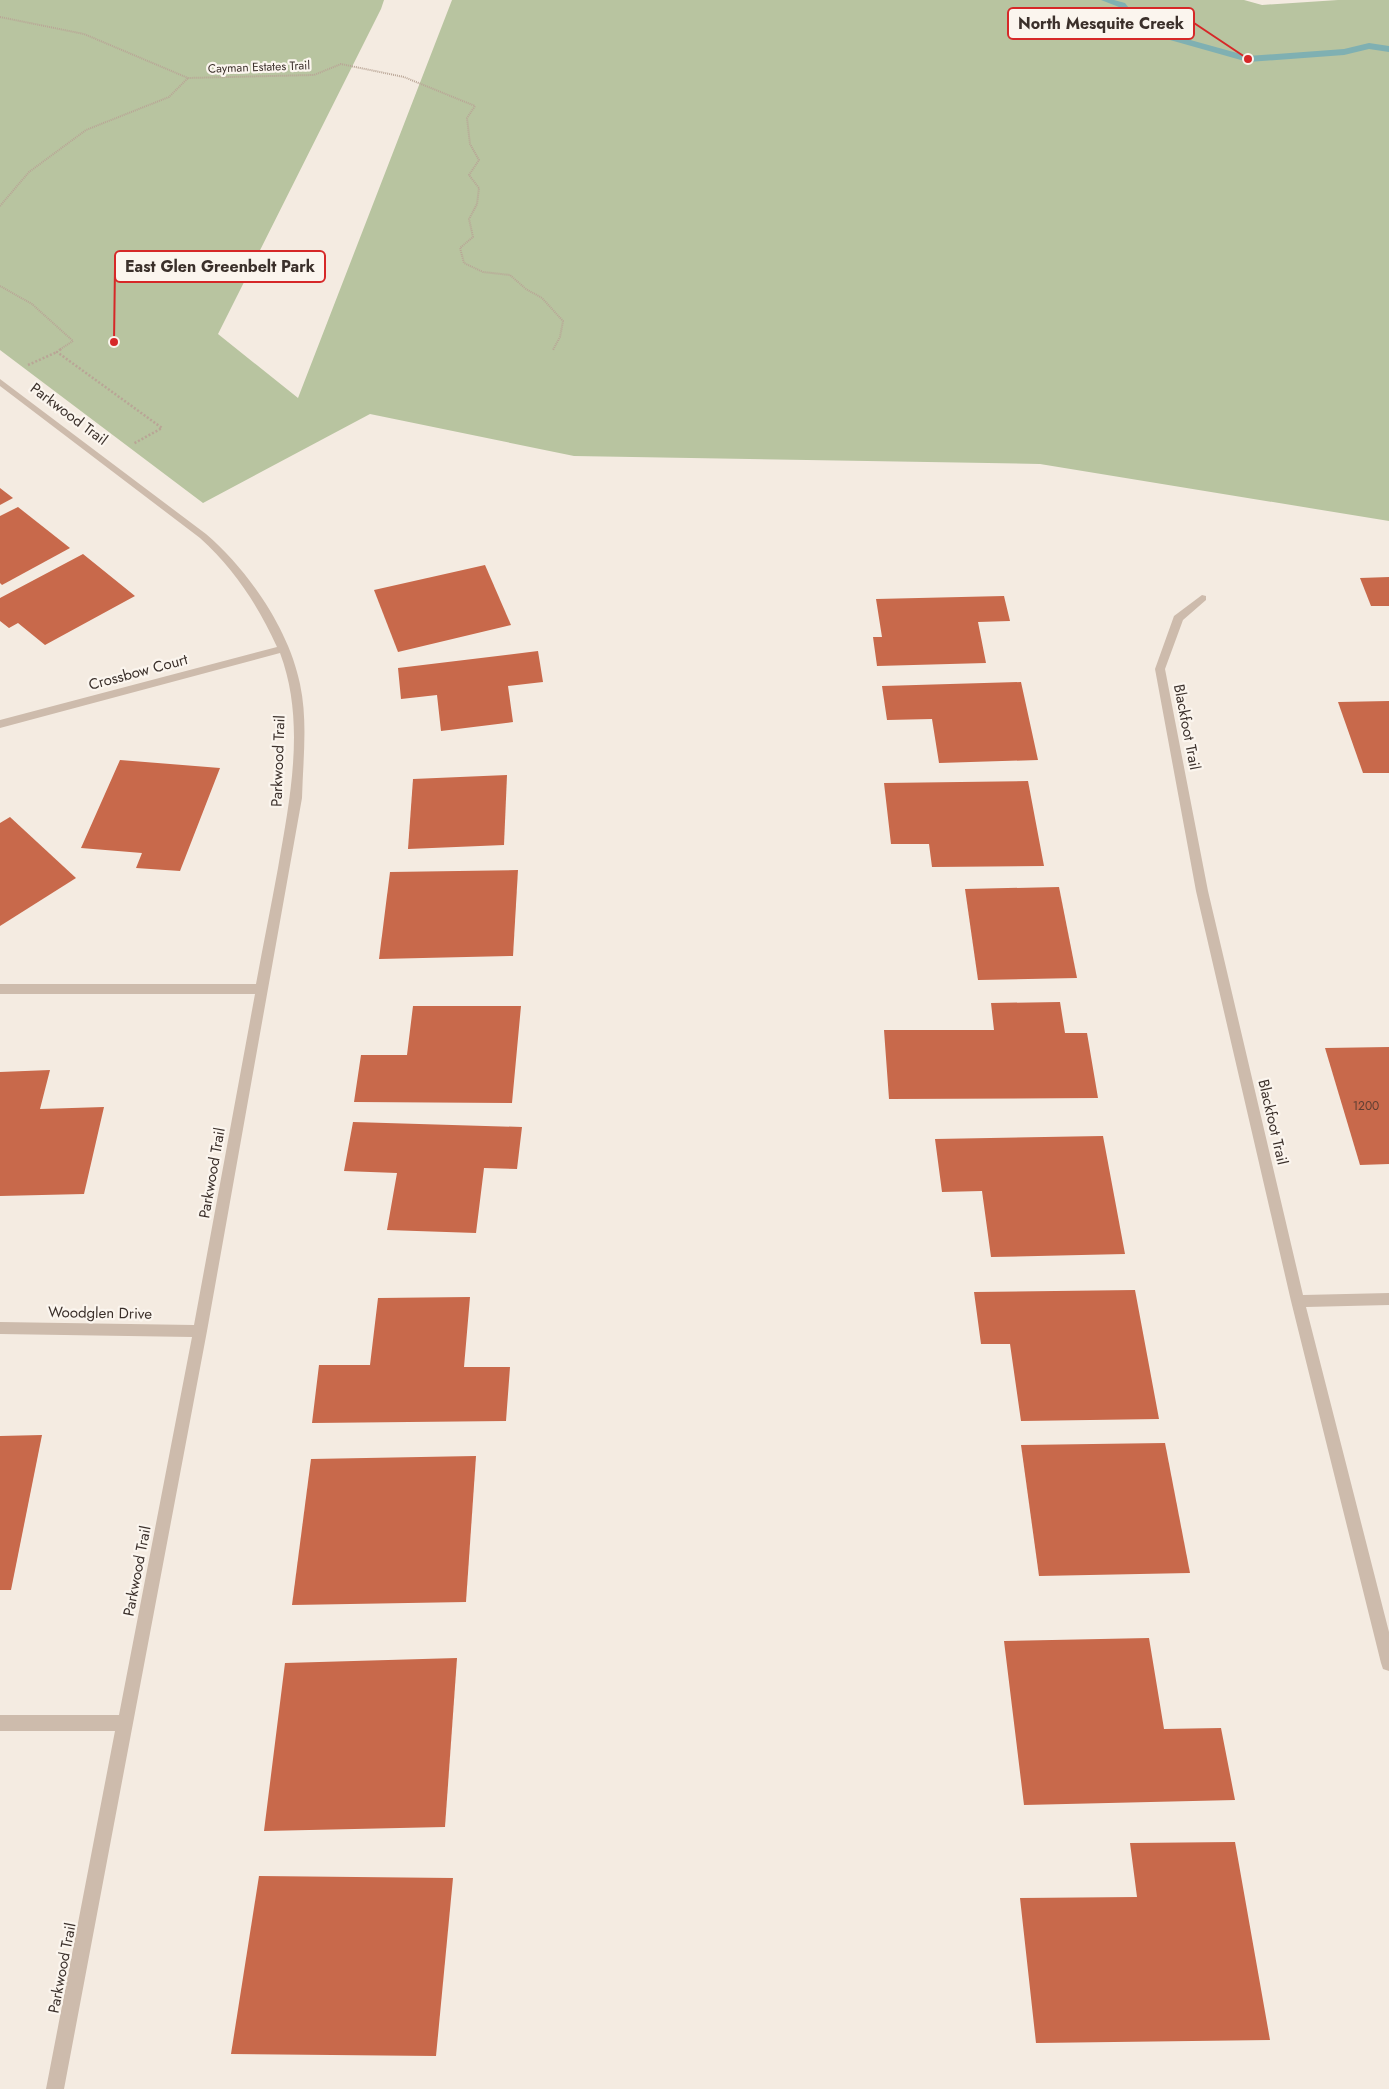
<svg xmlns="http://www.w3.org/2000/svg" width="1389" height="2089" font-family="Jost,sans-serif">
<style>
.green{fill:#b8c4a0}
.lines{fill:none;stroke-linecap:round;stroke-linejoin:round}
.stream{fill:#7fb0b2;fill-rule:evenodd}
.building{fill:#c8694b}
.path-far1{stroke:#b9a596;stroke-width:2;stroke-dasharray:1 1;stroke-linecap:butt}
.path{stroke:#b9a596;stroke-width:2.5;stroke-dasharray:2 2;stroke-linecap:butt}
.minor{fill:#cdbbac;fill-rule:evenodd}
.labels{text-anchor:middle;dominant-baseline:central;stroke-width:4.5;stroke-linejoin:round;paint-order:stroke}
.far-street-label{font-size:12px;fill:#3b302b;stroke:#fbf5ee}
.number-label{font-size:12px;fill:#5e3e33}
.street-label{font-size:15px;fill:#3b302b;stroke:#fbf5ee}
.leader{fill:none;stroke:#d62828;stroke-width:2}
.callout-dot{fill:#d62828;stroke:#fbf5ee;stroke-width:2}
.callout{fill:#fbf5ee;stroke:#d62828;stroke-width:2}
.callout-label{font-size:16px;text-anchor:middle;font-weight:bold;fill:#3b302b}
</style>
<rect width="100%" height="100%" fill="#f4ebe1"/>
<path class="green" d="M0 0H384L381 9 218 334 298 398 452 0H1244L1262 5 1338 0H1389V521L1040 464 574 456 370 414 203 503 0 350Z"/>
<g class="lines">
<path class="stream" d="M1101 0H1114L1125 3 1138 20 1176 36 1248 56 1344 49 1369 43 1389 46V52L1369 49 1344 55 1248 62 1170 40 1132 24 1119 7Z"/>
</g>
<g class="building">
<path d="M0 488 13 498 0 505Z"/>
<path d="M18 507 70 548 2 585 0 583V516Z"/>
<path d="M83 554 135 596 45 645 18 623 9 628 0 621V598Z"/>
<path d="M485 565 511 625 398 652 374 590Z"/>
<path d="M1389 577V606H1371L1360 578Z"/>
<path d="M1004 596 1010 621 978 622 986 663 877 666 873 637H882L876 599Z"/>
<path d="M538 651 543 682 508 686 513 722 441 731 437 695 401 699 398 668Z"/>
<path d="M1021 682 1038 760 939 763 932 719 887 720 882 686Z"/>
<path d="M1389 701V773H1363L1338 702Z"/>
<path d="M120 760 220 768 180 871 136 868 142 853 81 848Z"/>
<path d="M507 775 504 845 408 849 413 779Z"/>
<path d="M1028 781 1044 866 932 867 929 844H891L884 783Z"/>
<path d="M10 817 76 878 0 926V823Z"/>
<path d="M518 870 513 956 379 959 390 872Z"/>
<path d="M1059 887 1077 978 978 980 965 889Z"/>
<path d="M1060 1002 1065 1033H1087L1098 1098 889 1099 884 1030H994L991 1003Z"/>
<path d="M413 1006H521L512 1103 354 1102 361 1055H407Z"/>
<path d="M1389 1047V1164L1360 1165 1325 1048Z"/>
<path d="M50 1070 40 1109 104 1107 84 1194 0 1196V1072Z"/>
<path d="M353 1122 522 1127 517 1169 484 1168 476 1233 387 1230 397 1173 344 1171Z"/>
<path d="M1103 1136 1125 1254 991 1257 982 1191 942 1192 935 1139Z"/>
<path d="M1135 1290 1159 1419 1021 1421 1010 1344H981L974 1292Z"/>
<path d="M470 1297 464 1367H510L506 1421 312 1423 319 1365H370L378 1298Z"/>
<path d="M42 1435 11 1590H0V1436Z"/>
<path d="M1165 1443 1190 1573 1039 1576 1021 1445Z"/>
<path d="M476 1456 466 1602 292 1605 311 1459Z"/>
<path d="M1149 1638 1164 1729 1221 1728 1235 1800 1024 1805 1004 1641Z"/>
<path d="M457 1658 445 1827 264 1831 285 1663Z"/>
<path d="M1235 1842 1270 2040 1036 2043 1020 1898 1137 1897 1130 1843Z"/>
<path d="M259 1876 453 1878 436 2056 231 2054Z"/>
</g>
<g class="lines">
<g class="path-far1">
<path d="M0 17 84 34 188 78"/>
<path d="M0 206 29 172 86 130 169 97 188 78 314 75 341 64 404 77 475 106 467 118 470 144 479 160 469 175 479 188 477 204 469 219 473 237 460 248 464 263 483 272 510 275 526 289 542 298 563 321 560 337 553 350"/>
<path d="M0 286 32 304 73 341 59 350"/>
</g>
<g class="path">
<path d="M61 349 57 352 162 428 133 444"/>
<path d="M28 365 57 352"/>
</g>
<g class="minor">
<path d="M0 379 206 534C248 570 289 629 300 684 308 721 303 760 302 798L207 1331 64 2089H46L115 1731H0V1715H119L192 1337 0 1334V1322L194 1325 255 994H0V984H256C263 945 271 907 278 868 290 798 306 722 280 653L0 728V720L277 647C258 605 234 569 200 538L0 386Z"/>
<path d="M1202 595 1206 596V600L1183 620 1165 669 1208 891 1303 1295 1389 1293V1305L1306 1307 1389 1632V1671L1383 1669 1381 1663 1291 1301 1196 891 1155 669 1174 616Z"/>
</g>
</g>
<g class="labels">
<g class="far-street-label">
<text transform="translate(259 67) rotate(-2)">Cayman Estates Trail</text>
</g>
<g class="number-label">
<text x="1366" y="1106">1200</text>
</g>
<g class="street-label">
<text transform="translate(69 414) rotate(37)">Parkwood Trail</text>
<text transform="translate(138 672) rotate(-15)">Crossbow Court</text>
<text transform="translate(1187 727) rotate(79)">Blackfoot Trail</text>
<text transform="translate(278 761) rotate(-88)">Parkwood Trail</text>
<text transform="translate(1273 1122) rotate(77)">Blackfoot Trail</text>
<text transform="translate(212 1173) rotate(-80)">Parkwood Trail</text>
<text transform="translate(100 1313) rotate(1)">Woodglen Drive</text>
<text transform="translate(137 1571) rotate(-79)">Parkwood Trail</text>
<text transform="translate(62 1968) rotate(-79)">Parkwood Trail</text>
</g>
</g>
<path class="leader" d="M1248 59L1194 23M114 342L115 267"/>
<g class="callout-dot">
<circle cx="1248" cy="59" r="5"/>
<circle cx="114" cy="342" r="5"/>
</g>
<g class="callout">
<rect x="1008" y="8" width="186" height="31" rx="5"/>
<rect x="115" y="251" width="210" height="31" rx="5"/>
</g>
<g class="callout-label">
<text x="1101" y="29">North Mesquite Creek</text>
<text x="220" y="272">East Glen Greenbelt Park</text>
</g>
</svg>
